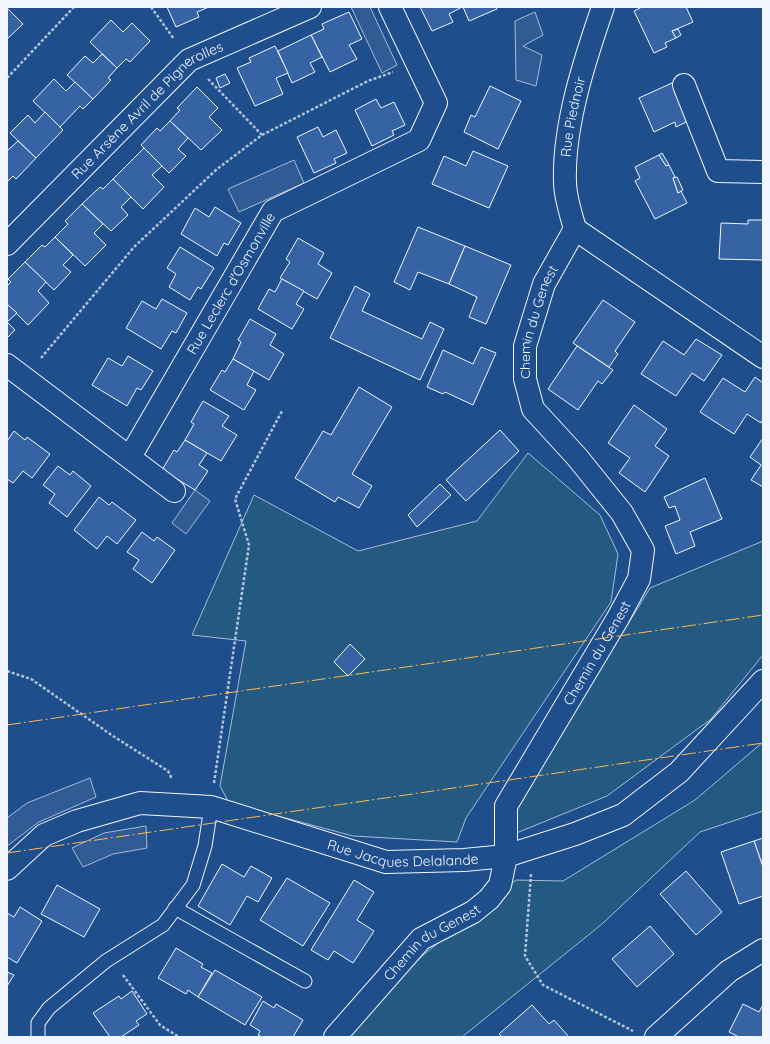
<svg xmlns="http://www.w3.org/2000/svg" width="770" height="1044" font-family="Quicksand,sans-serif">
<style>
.green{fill:#245a82;stroke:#a8bbd7}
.parking{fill:#305b95;stroke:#a8bbd7}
.building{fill:#3563a3;stroke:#f2f6ff}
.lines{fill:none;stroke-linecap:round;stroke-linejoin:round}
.service-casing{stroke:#f2f6ff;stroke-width:15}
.minor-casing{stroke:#f2f6ff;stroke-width:24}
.path{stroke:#b3c4dc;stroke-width:2.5;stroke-dasharray:3 2;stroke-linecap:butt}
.service{stroke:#1f4e8c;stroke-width:13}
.minor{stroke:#1f4e8c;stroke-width:22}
.power{stroke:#ffb74d;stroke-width:1;stroke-dasharray:14 3 2 3;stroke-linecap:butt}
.labels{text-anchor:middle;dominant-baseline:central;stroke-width:3;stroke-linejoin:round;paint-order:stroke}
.street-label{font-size:14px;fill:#f2f6ff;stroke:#1f4e8c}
</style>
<rect width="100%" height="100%" fill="#1f4e8c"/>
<g class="green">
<path d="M528 453 600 515 618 554 611 602 466 818 457 842 353 836 229 803 220 786 246 641 192 635 254 495 358 551 477 521Z"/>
<path d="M763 541V655L711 719 607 796 514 834 513 812 650 588Z"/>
<path d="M763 742V811L700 832 602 924 462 1037H342L422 956 516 880 563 881 695 800Z"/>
</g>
<g class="parking">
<path d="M351 7H370L397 65 382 73Z"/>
<path d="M535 12 543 35 523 46 542 55 536 86 516 80 515 21Z"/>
<path d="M294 160 304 183 239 212 228 189Z"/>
<path d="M195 490 210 501 186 534 172 523Z"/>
<path d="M90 778 96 797 39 822 7 846V818L27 803Z"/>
<path d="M146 826 147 848 113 854 83 867 72 848 104 833Z"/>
</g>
<g class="building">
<path d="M167 7H209L197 12 199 17 176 27Z"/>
<path d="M420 7H462L449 14 453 22 432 31Z"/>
<path d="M463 7H496L497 9 469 21Z"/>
<path d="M642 7H686L693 22 672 31 676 38 665 43 667 47 654 53 634 11Z"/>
<path d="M7 8 23 24 7 39Z"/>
<path d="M349 12 362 39 349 45 357 59 330 72 311 35 324 29 322 24Z"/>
<path d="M111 20 123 32 132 23 150 41 130 62 126 59 117 68 90 42Z"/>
<path d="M678 29 681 35 676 38 672 31Z"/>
<path d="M311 35 322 57 310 63 315 72 292 83 278 51Z"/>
<path d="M275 46 288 73 276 78 283 94 255 106 237 68 251 62 249 58Z"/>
<path d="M102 54 117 68 108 78 111 80 93 99 67 75 85 56 93 63Z"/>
<path d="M225 74 230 83 220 88 216 78Z"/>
<path d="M54 79 66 91 75 82 93 99 83 109 80 106 60 127 33 101Z"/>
<path d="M672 83 690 120 676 127 675 122 654 132 639 98Z"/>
<path d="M490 86 521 101 498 149 464 132 471 115 475 117Z"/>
<path d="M197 87 218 108 209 117 222 130 201 150 170 121 180 110 177 108Z"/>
<path d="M376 99 381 108 394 102 405 125 392 131 394 135 372 146 355 110Z"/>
<path d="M45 112 63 130 36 158 10 133 28 115 35 123Z"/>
<path d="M170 121 188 138 178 149 186 156 169 173 141 145 157 128 160 131Z"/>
<path d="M318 127 323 137 336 130 347 153 334 159 336 163 314 173 297 137Z"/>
<path d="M18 141 36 158 16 179 13 176 7 182V149L8 150Z"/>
<path d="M144 148 162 166 152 175 164 187 143 209 113 179Z"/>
<path d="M473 151 508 166 489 208 432 184 444 156 466 166Z"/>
<path d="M662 153 669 165 666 166 659 155Z"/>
<path d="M659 155 666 166 669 165 675 177 673 178 678 193 681 191 687 203 655 219 635 181 640 178 635 167Z"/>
<path d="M677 177 683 190 678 193 673 178Z"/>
<path d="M113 179 131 197 121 207 128 215 111 231 82 204 100 187 103 189Z"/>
<path d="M82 204 103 224 94 233 106 245 85 266 55 237 68 224 65 221Z"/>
<path d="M215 207 241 223 228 245 224 243 217 256 181 234 195 208 209 217Z"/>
<path d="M748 220H763V260L719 259 721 223 748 224Z"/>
<path d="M418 227 465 246 449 284 418 272 410 290 394 282Z"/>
<path d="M55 237 73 255 63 265 71 272 54 290 25 262 42 245 45 247Z"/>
<path d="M298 238 324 253 318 264 332 273 317 299 280 278 290 262 286 259Z"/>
<path d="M465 246 511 265 486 324 469 317 477 297 449 284Z"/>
<path d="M180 247 214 268 201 289 198 287 190 300 169 287 176 274 167 268Z"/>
<path d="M25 262 46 282 38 291 49 303 28 325 7 304V286L11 282 8 279Z"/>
<path d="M282 279 304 291 296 304 304 309 292 329 258 309 269 289 275 292Z"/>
<path d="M355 286 370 294 362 311 422 339 430 322 444 329 420 380 330 338Z"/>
<path d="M162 299 187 313 176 333 172 331 161 349 126 328 142 301 156 309Z"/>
<path d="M603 300 635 322 615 351 618 354 609 367 573 343Z"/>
<path d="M7 304 17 313 7 322 15 330 7 338Z"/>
<path d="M250 319 276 334 270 345 284 354 269 380 233 359 241 342 238 340Z"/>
<path d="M696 339 722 355 704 381 692 373 676 396 641 374 663 341 684 355Z"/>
<path d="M577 346 613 370 602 384 598 381 578 410 548 389Z"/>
<path d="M481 347 496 353 473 405 445 392 443 394 427 387 443 350 473 364Z"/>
<path d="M128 356 153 371 141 390 137 388 127 406 92 385 108 358 122 366Z"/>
<path d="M233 359 254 371 247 385 256 390 244 410 210 390 222 370 225 372Z"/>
<path d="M755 377 763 383V419L761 423 747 414 734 434 700 412 723 378 745 392Z"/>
<path d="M359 387 392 407 352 474 372 486 359 508 338 497 335 502 295 478 323 431 331 435Z"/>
<path d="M203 401 229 416 222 426 237 435 221 461 185 440 194 424 191 422Z"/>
<path d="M634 405 667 429 655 446 669 456 645 492 619 473 630 458 608 443Z"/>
<path d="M500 430 519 451 466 501 446 480Z"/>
<path d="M14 431 25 440 27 437 50 454 32 478 23 471 13 483 7 479V441Z"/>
<path d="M763 438V487L751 480 761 465 750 457Z"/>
<path d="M185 440 207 453 199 465 208 471 195 490 162 470 174 450 177 452Z"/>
<path d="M58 466 70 475 73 471 91 486 67 517 49 503 55 494 43 485Z"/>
<path d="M705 478 722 519 690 532 695 546 676 554 665 526 680 520 675 506 669 508 664 497Z"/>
<path d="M440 484 451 495 417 527 408 515Z"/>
<path d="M99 497 109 505 112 502 136 520 117 544 107 536 97 549 74 530Z"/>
<path d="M142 532 154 541 157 537 175 550 152 583 133 569 139 560 127 552Z"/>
<path d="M350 644 365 659 348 676 334 662Z"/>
<path d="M763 838V867L754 841Z"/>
<path d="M754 841 763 867V896L739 904 721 852Z"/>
<path d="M222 864 244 877 251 866 272 878 258 902 247 896 230 925 198 906Z"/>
<path d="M686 871 722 912 696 935 660 894Z"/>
<path d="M287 878 330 903 303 946 260 920Z"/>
<path d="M354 880 374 892 357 920 374 931 353 963 334 951 328 960 311 950Z"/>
<path d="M57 885 100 909 84 937 41 914Z"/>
<path d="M20 907 42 921 17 963 7 957V913L14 917Z"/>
<path d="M650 926 674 954 637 987 612 959Z"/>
<path d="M176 948 203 964 201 967 212 973 198 997 188 990 186 994 158 978Z"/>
<path d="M215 970 262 997 245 1025 198 997Z"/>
<path d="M7 972 14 975 7 986Z"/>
<path d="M132 991 147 1014 136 1021 139 1025 121 1037H110L93 1013 119 996 121 999Z"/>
<path d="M263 1001 274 1008 276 1004 303 1020 293 1037H262L258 1035 260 1031 250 1025Z"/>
<path d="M743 1004 759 1012 763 1005V1037H739L729 1032Z"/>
<path d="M532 1005 549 1024 554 1020 569 1037H502L499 1034Z"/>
</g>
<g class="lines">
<defs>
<g id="service">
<path d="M175 908 305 981"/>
<path d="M38 1037V1023L49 1008 106 961 163 925 193 885 205 846 211 807"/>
</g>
<g id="minor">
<path d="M684 85 718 171 763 172"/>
<path id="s1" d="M575 229C571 214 565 197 565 182 563 126 585 59 603 7"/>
<path d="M575 229 763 357"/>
<path id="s2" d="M7 244 189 60 310 7"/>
<path d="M7 365 174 491"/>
<path id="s3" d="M130 457 273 211 419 140 436 103 390 7"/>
<path id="s4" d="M7 869 44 835 77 821 140 803 211 807 386 862 464 860 506 856 575 834 623 815 679 772 763 681"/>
<path id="s5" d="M335 1037 421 939 473 912 489 899 500 885 506 856V806L618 618 639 579 643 550 622 513 577 457 533 409 525 379V346L544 284 575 229"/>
<path d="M656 1037 729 971 763 950"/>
</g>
</defs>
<use href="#service" class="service-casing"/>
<use href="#minor" class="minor-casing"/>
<g class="path">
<path d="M151 7 174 39"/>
<path d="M7 78 74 7"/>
<path d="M208 79 262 135"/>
<path d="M41 358 134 247 217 169 262 135 368 81 393 72"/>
<path d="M7 671 31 679 113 736 168 771 172 779"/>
<path d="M214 783 249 545 235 499 282 411"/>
<path d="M531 874 525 956 543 985 633 1031"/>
<path d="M123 975 160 1025 179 1037"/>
</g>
<use href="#service" class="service"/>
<use href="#minor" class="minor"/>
<g class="power">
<path d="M7 725 763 615"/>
<path d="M7 853 763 743"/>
</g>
</g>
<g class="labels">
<g class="street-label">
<text stroke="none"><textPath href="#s2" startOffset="195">Rue Arsène Avril de Pignerolles</textPath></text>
<text stroke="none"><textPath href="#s1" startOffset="114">Rue Piednoir</textPath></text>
<text stroke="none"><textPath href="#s3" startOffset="201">Rue Leclerc d'Osmonville</textPath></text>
<text stroke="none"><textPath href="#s5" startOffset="869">Chemin du Genest</textPath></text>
<text stroke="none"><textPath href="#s5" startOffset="485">Chemin du Genest</textPath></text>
<text stroke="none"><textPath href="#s4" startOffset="422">Rue Jacques Delalande</textPath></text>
<text stroke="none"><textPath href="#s5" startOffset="137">Chemin du Genest</textPath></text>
</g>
</g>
<rect width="770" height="1044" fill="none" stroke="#f2f6ff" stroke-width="16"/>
</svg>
